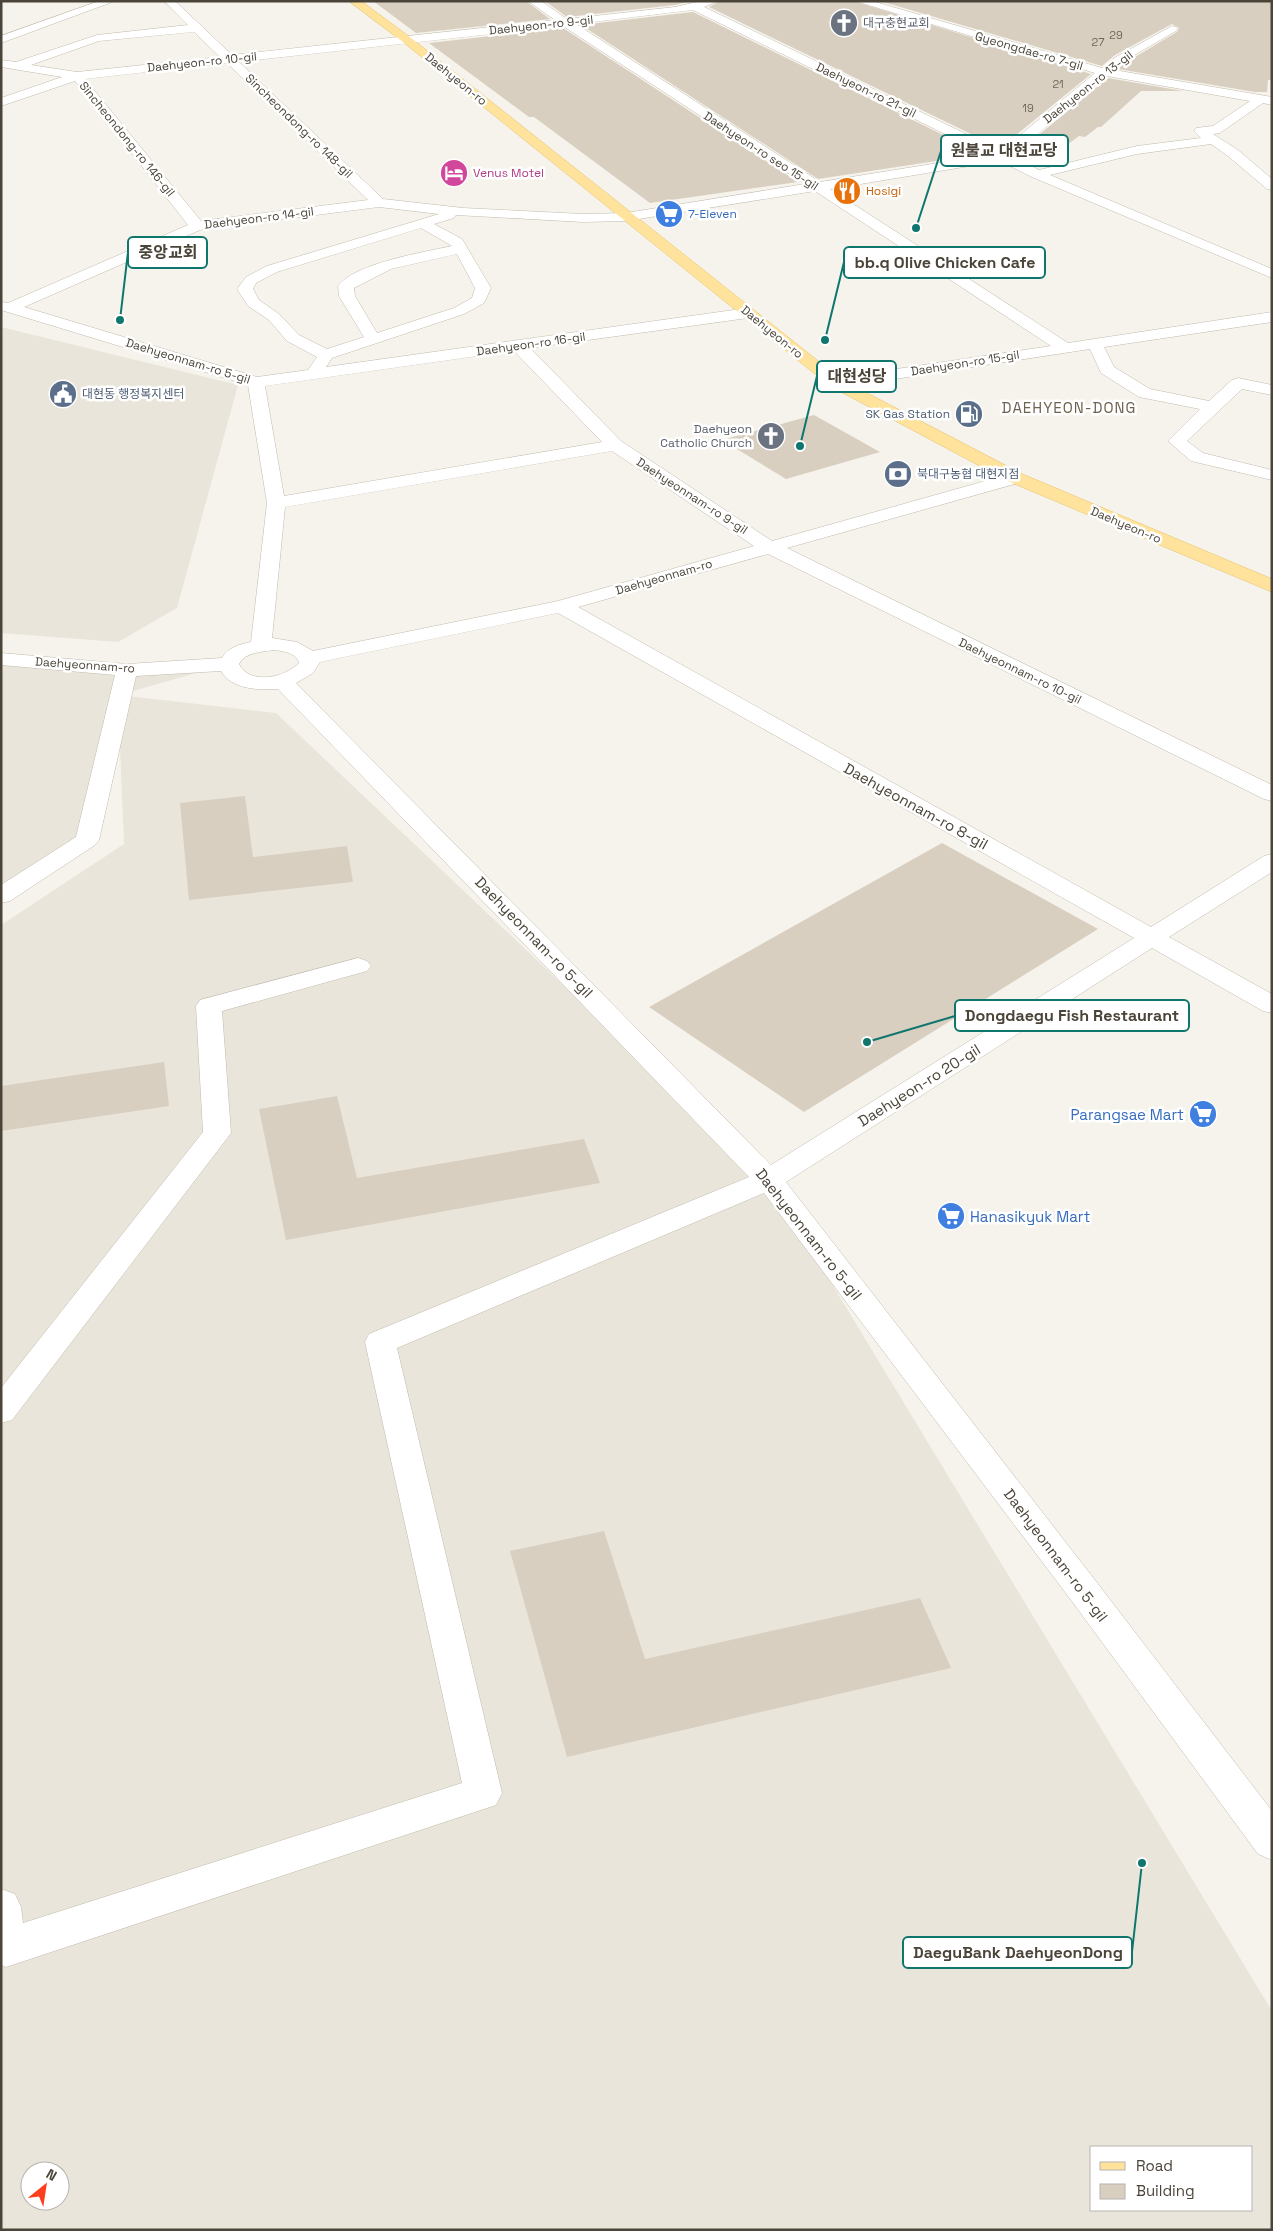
<svg xmlns="http://www.w3.org/2000/svg" width="1273" height="2231" font-family="'Space Grotesk','Noto Sans KR',sans-serif">
<style>
.residential{fill:#eae5da;fill-rule:evenodd}
.building{fill:#d8cfc1}
.lines{fill:none;stroke-linecap:round;stroke-linejoin:round}
.minor-casing{stroke:#c2bbae;stroke-width:1}
.major-casing{stroke:#e6c16a;stroke-width:1}
.minor{fill:#fff;fill-rule:evenodd}
.major{fill:#ffe39c;fill-rule:evenodd}
.labels{text-anchor:middle;dominant-baseline:central;stroke-width:5;stroke-linejoin:round;paint-order:stroke}
.far-number-label{font-size:11px;fill:#6e675b}
.far-worship-label{font-size:12px;fill:#5b616d;stroke:#fff;text-anchor:start}
.far-street-label{font-size:12px;fill:#4b4439;stroke:#fff}
.far-hotel-label{font-size:12px;fill:#b23c85;stroke:#fff;text-anchor:start}
.far-food-label{font-size:12px;fill:#c56008;stroke:#fff;text-anchor:start}
.far-shop-label{font-size:12px;fill:#366cbe;stroke:#fff;text-anchor:start}
.far-service-label{font-size:12px;fill:#4e5e75;stroke:#fff;text-anchor:start}
.far-quarter-label{font-size:15px;letter-spacing:1px;fill:#6e6250;stroke:#fff}
.street-label{font-size:15px;fill:#4b4439;stroke:#fff}
.shop-label{font-size:15px;fill:#366cbe;stroke:#fff;text-anchor:end}
.leader{fill:none;stroke:#0f766e;stroke-width:2}
.callout-dot{fill:#0f766e;stroke:#fff;stroke-width:2}
.callout{fill:#fff;stroke:#0f766e;stroke-width:2}
.callout-label{font-size:16px;text-anchor:middle;font-weight:bold;fill:#4b4439}
</style>
<rect width="100%" height="100%" fill="#f6f3ec"/>
<g class="residential">
<path d="M1 327 238 385 177 608 118 642 1 633Z"/>
<path d="M1 659 127 670 228 664 119 695 276 713 769 1180 1272 2011V2230H1V925L124 844 118 698 87 840 1 892ZM1092 2147H1252V2210H1092ZM30 2171H60V2201H30Z"/>
</g>
<g class="building">
<path d="M373 1H526L550 19 416 33Z"/>
<path d="M545 1H692L675 5 567 17Z"/>
<path d="M720 1H853L1091 74 1000 148 709 7Z"/>
<path d="M880 1H1272V80H1268L1267 92H1255L1118 69 1125 63 1177 32 1179 28 1172 24 1115 55 1102 66Z"/>
<path d="M693 12 982 154 818 179 581 25Z"/>
<path d="M563 28 798 182 650 203 534 117H529L429 43Z"/>
<path d="M1108 78 1183 91H1141L1101 127H1098L1085 137 1079 136 1063 148 1046 151 1024 147Z"/>
<path d="M814 415 880 452 786 479 722 440Z"/>
<path d="M245 796 253 857 347 846 353 882 189 900 180 803Z"/>
<path d="M942 843 1098 929 804 1112 649 1007Z"/>
<path d="M164 1062 169 1106 1 1131V1086Z"/>
<path d="M337 1096 357 1178 584 1139 600 1183 286 1240 259 1109Z"/>
<path d="M604 1531 645 1659 920 1598 951 1668 567 1757 510 1551Z"/>
</g>
<g class="lines">
<defs>
<g id="minor">
<path d="M99 1H115L1 43V36Z"/>
<path d="M164 1H175L232 55 555 20 528 1H541L567 19 675 7 701 1H718L704 7 1001 151 1095 73 855 1H872L1102 68 1116 57 1172 26 1176 27 1178 29 1176 31 1124 61 1114 70 1272 97V105L1263 103 1220 133 1213 134 1238 150 1272 179V190L1267 189 1228 156 1211 144 1137 154 1050 175 1272 269V278L1032 177 1000 161 830 189 1068 343 1272 312V322L1104 347 1114 367 1150 389 1209 401 1232 380 1238 378 1272 385V395L1242 389 1187 441 1203 453 1272 470V480L1191 461 1168 441 1200 409 1139 397 1101 373 1090 349 836 388 830 386 828 383 830 380 836 378 1051 346 815 191 626 221 583 222 456 215 454 218 434 224 462 239 491 288 484 303 464 314 332 358 326 367 748 308 753 310 756 313 753 316 748 318 530 348 621 441 772 541 1010 474 1016 473 1022 474 1025 478 1022 482 787 548 1272 785V801L1264 799 768 554 578 607 1151 927 1264 856 1272 854V872L1169 937 1272 994V1013L1263 1011 1152 948 786 1182 1098 1584 1272 1811V1860L1258 1854 1074 1604 764 1193 397 1348 502 1793 496 1805 6 1967 1 1965V1889L15 1894 21 1907 23 1923 462 1783 365 1342 369 1334 749 1177 278 689C259 690 232 690 221 671L136 676 99 840 95 845 10 901 1 903V885L76 837 115 675 1 665V653L127 664 222 658C227 648 240 644 251 642L267 503 248 385 1 310V302L8 303 188 225 75 81 1 106V98L62 77 1 67V60L16 62 97 35 188 25ZM693 10 988 155 820 182 576 24ZM563 26 805 184 626 213 583 214 463 208 383 199 239 62ZM194 32 220 57 77 72 31 65 99 41ZM227 63 368 200 201 221 85 79ZM1107 76 1250 101 1213 126 1196 128 1194 131 1201 138 1137 146 1039 170 1011 156ZM379 207 439 214 267 266 246 277 237 289 248 306 269 320 287 341 317 357 308 370 257 377 24 307 200 230ZM421 228 452 246C425 252 355 263 338 286L339 296 364 337 327 349 299 335 279 314 259 300 253 289 256 283 277 272ZM457 254 475 288 472 298 454 308 377 333 355 296 354 288 391 269ZM514 351 602 442 284 496 265 386ZM612 451 754 546 558 601 313 651 297 642 272 638 285 507ZM558 613 1134 938 771 1165 296 683 313 673 320 662ZM274 650C283 651 297 653 299 663 286 677 250 686 239 664 245 652 262 652 274 650Z"/>
<path d="M358 958 367 961 371 966 367 971 222 1011 231 1133 12 1420 1 1423V1388L203 1132 196 1006 200 1000Z"/>
</g>
<path id="major" d="M349 1H361L411 38 842 380 1022 474 1272 579V592L1010 482 830 386 403 42Z"/>
</defs>
<use href="#minor" class="minor-casing"/>
<use href="#major" class="major-casing"/>
<use href="#minor" class="minor"/>
<use href="#major" class="major"/>
</g>
<defs>
<symbol id="church-disc" viewBox="-11 -11 22 22"><circle r="9.5" fill="#6b7280" stroke="#fff"/><path d="M-1.2-6h2.4v3.5h3.3v2.4h-3.3V6h-2.4V-.1h-3.3v-2.4h3.3Z" fill="#fff"/></symbol>
<symbol id="hotel-disc" viewBox="-11 -11 22 22"><circle r="9.5" fill="#d1479c" stroke="#fff"/><path d="M-6-4.5h1.5V1H6V5H4.5V3h-9V5H-6ZM-4 0a1.8 1.8 0 1 1 3.6 0ZM.5 0V-2.5h3Q6-2.5 6 0Z" fill="#fff"/></symbol>
<symbol id="restaurant-disc" viewBox="-11 -11 22 22"><circle r="9.5" fill="#e8710a" stroke="#fff"/><path d="M-5-6h1v4h1v-4h1v4h1v-4h1v5L-1.5 .5V6h-2V.5L-5-1ZM5-6V6H3V1.5H1.5Q1.5-4 5-6Z" fill="#fff"/></symbol>
<symbol id="supermarket-disc" viewBox="-11 -11 22 22"><circle r="9.5" fill="#3f7fe0" stroke="#fff"/><path d="M-6-5.5h2.5l.6 2H6L4.5 2H-2.5L-4.4-4H-6ZM-1.5 3.2a1.3 1.3 0 1 0 .1 0ZM3 3.2a1.3 1.3 0 1 0 .1 0Z" fill="#fff"/></symbol>
<symbol id="civic-disc" viewBox="-11 -11 22 22"><circle r="9.5" fill="#5c6f8a" stroke="#fff"/><path d="M-.6-6.5H3V-4.5H.6V-3L4-1V1h2V6H-6V1h2V-1L-.6-3ZM-1.2 2.5V6h2.4V2.5Z" fill="#fff"/></symbol>
<symbol id="fuel-disc" viewBox="-11 -11 22 22"><circle r="9.5" fill="#5c6f8a" stroke="#fff"/><path d="M-5.5-6h7V0h2V4h1.3V-2.5L3-4.5l.8-.8L6-3V5H2.5V1h-1V6h-7ZM-4.2-4.7v3.2H.2V-4.7Z" fill="#fff"/></symbol>
<symbol id="bank-disc" viewBox="-11 -11 22 22"><circle r="9.5" fill="#5c6f8a" stroke="#fff"/><path d="M-6-4H6V4H-6ZM0-2.3a2.3 2.3 0 1 0 0 4.6a2.3 2.3 0 1 0 0-4.6Z" fill="#fff"/></symbol>
</defs>
<g fill-rule="evenodd">
<use href="#church-disc" x="828" y="7" width="32" height="32"/>
<use href="#hotel-disc" x="438" y="157" width="32" height="32"/>
<use href="#restaurant-disc" x="831" y="175" width="32" height="32"/>
<use href="#supermarket-disc" x="653" y="198" width="32" height="32"/>
<use href="#civic-disc" x="47" y="378" width="32" height="32"/>
<use href="#fuel-disc" x="953" y="398" width="32" height="32"/>
<use href="#church-disc" x="755" y="420" width="32" height="32"/>
<use href="#bank-disc" x="882" y="458" width="32" height="32"/>
<use href="#supermarket-disc" x="1187" y="1098" width="32" height="32"/>
<use href="#supermarket-disc" x="935" y="1200" width="32" height="32"/>
</g>
<g class="labels">
<g class="far-number-label">
<text x="1116" y="35">29</text>
<text x="1098" y="42">27</text>
<text x="1058" y="84">21</text>
<text x="1028" y="108">19</text>
</g>
<g class="far-worship-label">
<text x="863" y="23">대구충현교회</text>
<text x="752" y="429" text-anchor="end">Daehyeon<tspan x="752" dy="14">Catholic Church</tspan></text>
</g>
<g class="far-street-label">
<text transform="translate(541 25) rotate(-6)">Daehyeon-ro 9-gil</text>
<text transform="translate(1029 51) rotate(16)">Gyeongdae-ro 7-gil</text>
<text transform="translate(202 62) rotate(-6)">Daehyeon-ro 10-gil</text>
<text transform="translate(456 79) rotate(39)">Daehyeon-ro</text>
<text transform="translate(1088 87) rotate(-38)">Daehyeon-ro 13-gil</text>
<text transform="translate(866 90) rotate(26)">Daehyeon-ro 21-gil</text>
<text transform="translate(299 126) rotate(44)">Sincheondong-ro 148-gil</text>
<text transform="translate(127 139) rotate(51)">Sincheondong-ro 146-gil</text>
<text transform="translate(761 151) rotate(33)">Daehyeon-ro seo 15-gil</text>
<text transform="translate(259 218) rotate(-7)">Daehyeon-ro 14-gil</text>
<text transform="translate(772 332) rotate(39)">Daehyeon-ro</text>
<text transform="translate(531 344) rotate(-8)">Daehyeon-ro 16-gil</text>
<text transform="translate(188 361) rotate(17)">Daehyeonnam-ro 5-gil</text>
<text transform="translate(965 363) rotate(-9)">Daehyeon-ro 15-gil</text>
<text transform="translate(692 496) rotate(33)">Daehyeonnam-ro 9-gil</text>
<text transform="translate(1126 525) rotate(23)">Daehyeon-ro</text>
<text transform="translate(664 577) rotate(-16)">Daehyeonnam-ro</text>
<text transform="translate(85 665) rotate(4)">Daehyeonnam-ro</text>
<text transform="translate(1020 671) rotate(26)">Daehyeonnam-ro 10-gil</text>
</g>
<g class="far-hotel-label">
<text x="473" y="173">Venus Motel</text>
</g>
<g class="far-food-label">
<text x="866" y="191">Hosigi</text>
</g>
<g class="far-shop-label">
<text x="688" y="214">7-Eleven</text>
</g>
<g class="far-service-label">
<text x="82" y="394">대현동 행정복지센터</text>
<text x="950" y="414" text-anchor="end">SK Gas Station</text>
<text x="917" y="474">북대구농협 대현지점</text>
</g>
<g class="far-quarter-label">
<text x="1069" y="407">DAEHYEON-DONG</text>
</g>
<g class="street-label">
<text transform="translate(916 806) rotate(29)">Daehyeonnam-ro 8-gil</text>
<text transform="translate(534 937) rotate(46)">Daehyeonnam-ro 5-gil</text>
<text transform="translate(919 1085) rotate(-32)">Daehyeon-ro 20-gil</text>
<text transform="translate(809 1234) rotate(52)">Daehyeonnam-ro 5-gil</text>
<text transform="translate(1056 1555) rotate(53)">Daehyeonnam-ro 5-gil</text>
</g>
<g class="shop-label">
<text x="1184" y="1114">Parangsae Mart</text>
<text x="970" y="1216" text-anchor="start">Hanasikyuk Mart</text>
</g>
</g>
<path class="leader" d="M916 228L941 151M120 320L128 252M825 340L844 262M800 446L817 376M867 1042L955 1016M1142 1863L1132 1952"/>
<g class="callout-dot">
<circle cx="916" cy="228" r="5"/>
<circle cx="120" cy="320" r="5"/>
<circle cx="825" cy="340" r="5"/>
<circle cx="800" cy="446" r="5"/>
<circle cx="867" cy="1042" r="5"/>
<circle cx="1142" cy="1863" r="5"/>
</g>
<g class="callout">
<rect x="941" y="135" width="127" height="31" rx="5"/>
<rect x="128" y="237" width="79" height="31" rx="5"/>
<rect x="844" y="247" width="201" height="31" rx="5"/>
<rect x="817" y="361" width="79" height="31" rx="5"/>
<rect x="955" y="1000" width="234" height="31" rx="5"/>
<rect x="903" y="1937" width="229" height="31" rx="5"/>
</g>
<g class="callout-label">
<text x="1004" y="156">원불교 대현교당</text>
<text x="168" y="258">중앙교회</text>
<text x="945" y="268">bb.q Olive Chicken Cafe</text>
<text x="857" y="382">대현성당</text>
<text x="1072" y="1021">Dongdaegu Fish Restaurant</text>
<text x="1018" y="1958">DaeguBank DaehyeonDong</text>
</g>
<rect width="1273" height="2231" fill="none" stroke="#4b4439" stroke-width="5"/>
<rect x="1090" y="2146" width="162" height="65" fill="#ffffff" stroke="#b7b4b0"/>
<rect x="1100" y="2162" width="25" height="8" fill="#ffe39c" stroke="#b7b4b0"/>
<text x="1136" y="2171" font-size="15" fill="#4b4439">Road</text>
<rect x="1100" y="2184" width="25" height="15" fill="#d8cfc1" stroke="#b7b4b0"/>
<text x="1136" y="2196" font-size="15" fill="#4b4439">Building</text>
<g transform="translate(45 2186) rotate(30)"><circle r="24" fill="#ffffff" stroke="#b7b4b0"/>
<path d="M0-4L9 19L0 12L-9 19Z" fill="#fc3f1d"/>
<text y="-8" font-size="14" font-weight="bold" text-anchor="middle" fill="#4b4439">N</text>
</g>
</svg>
